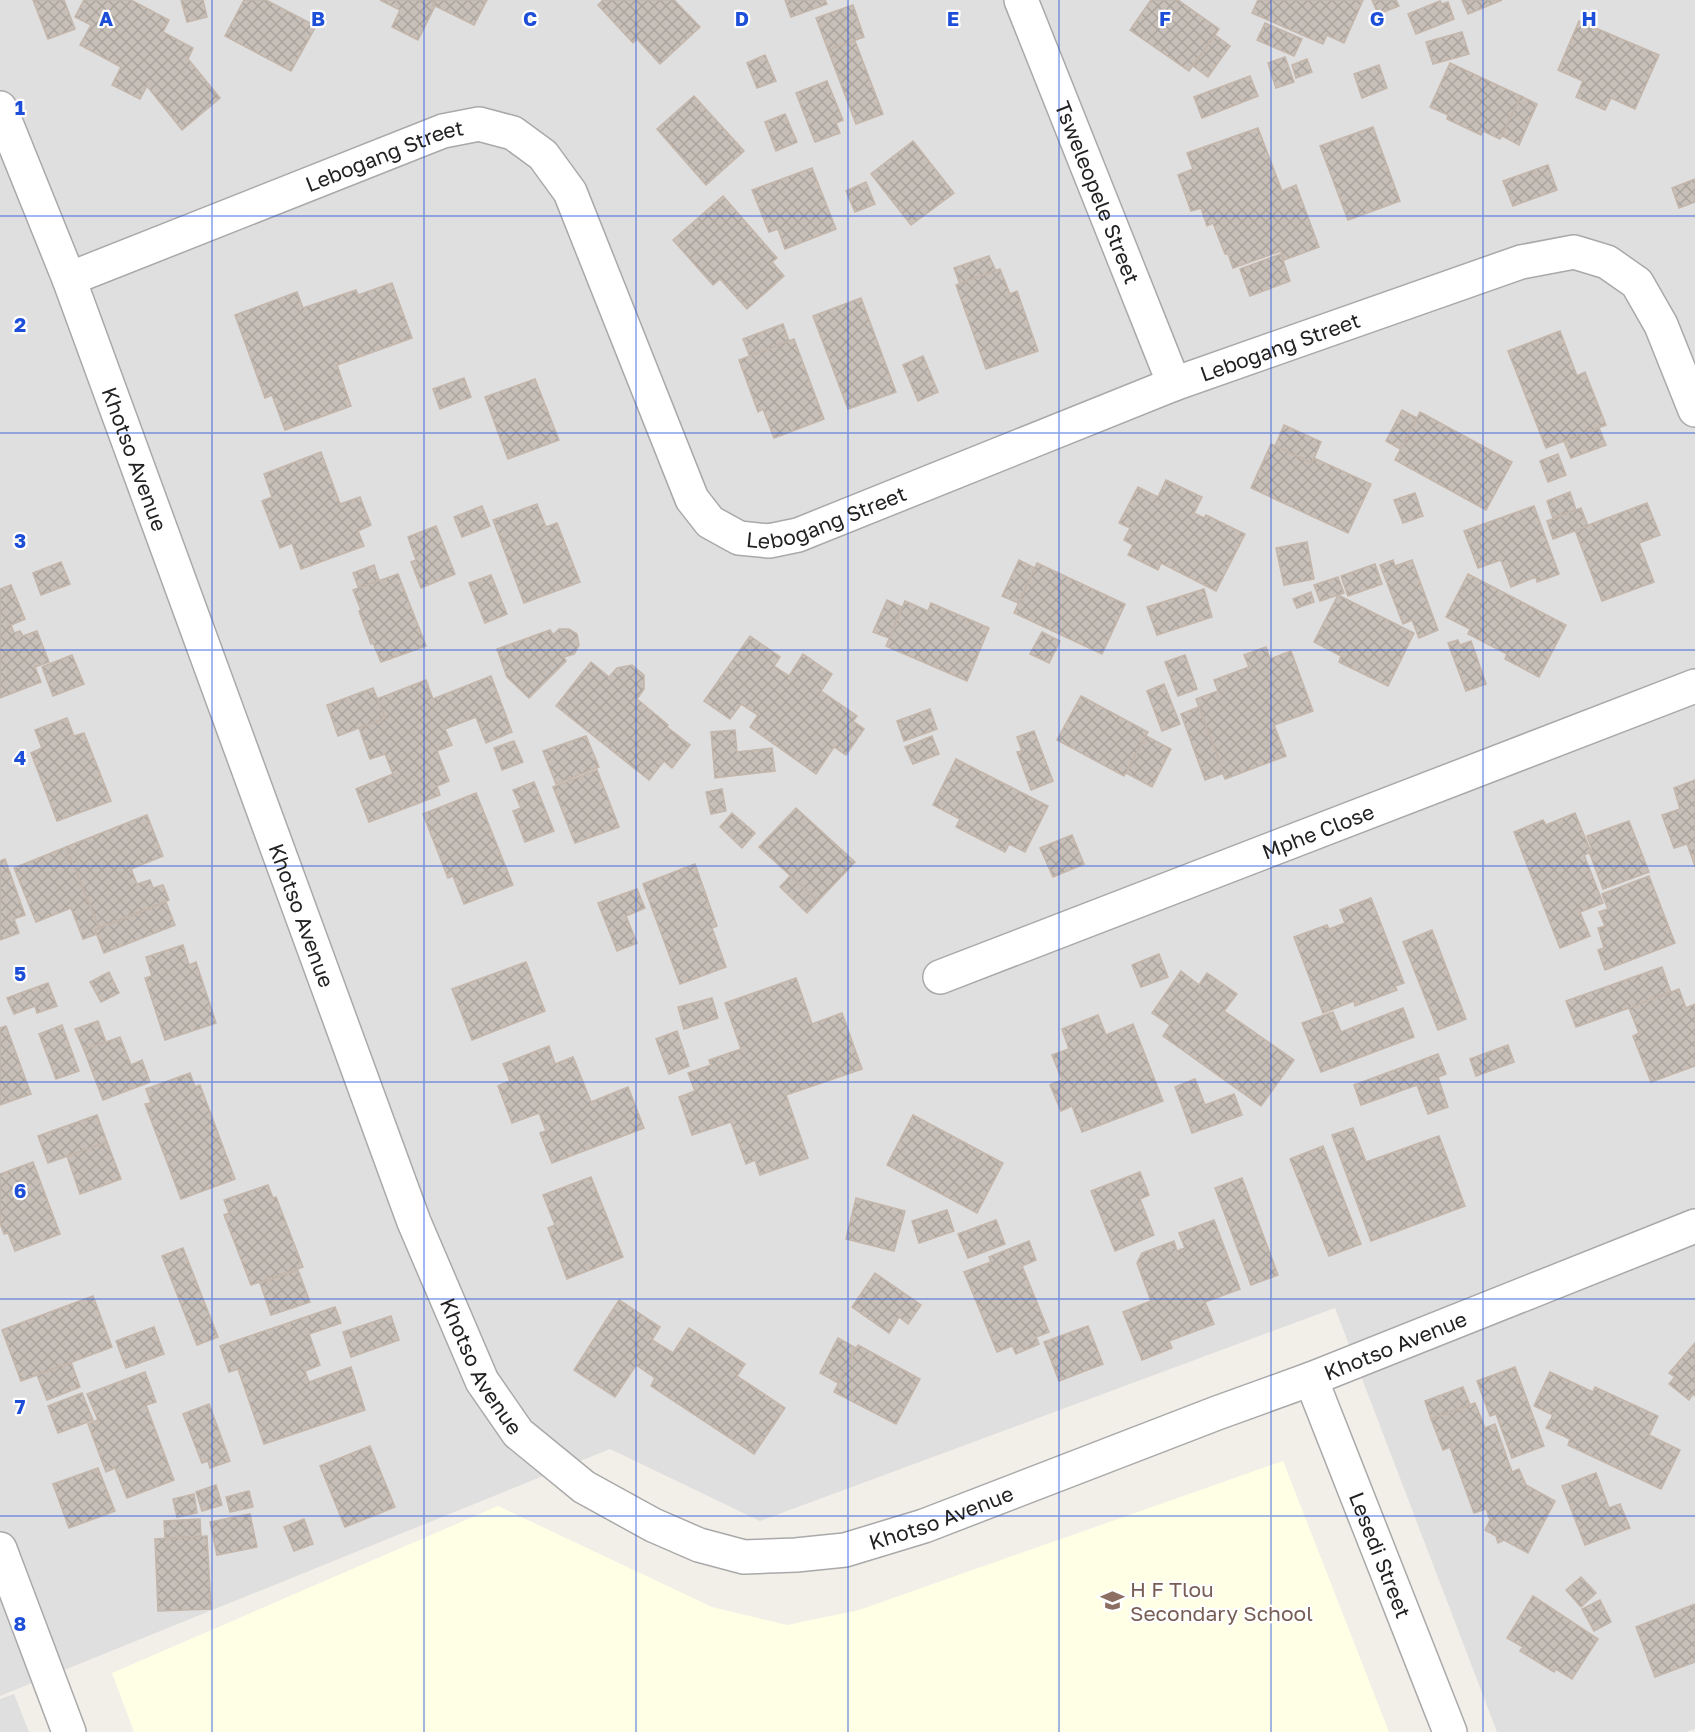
<svg xmlns="http://www.w3.org/2000/svg" width="1695" height="1732" font-family="'Golos Text',sans-serif">
<style>
.residential{fill:#e0dfdf}
.education{fill:#ffffe5}
.building{fill:url(#building-cross-hatch);stroke:#c4b6ab;stroke-width:1.5}
.lines{fill:none;stroke-linecap:round;stroke-linejoin:round}
.minor-casing{stroke:#a9a9a9;stroke-width:36}
.minor{stroke:#fff;stroke-width:33}
.grid{fill:none;stroke:#1d4ed8;stroke-width:1.5;stroke-opacity:0.55}
.labels{text-anchor:middle;dominant-baseline:central;stroke-width:4.5;stroke-linejoin:round;paint-order:stroke}
.street-label{font-size:21px;fill:#222;stroke:#fff}
.education-label{font-size:21px;fill:#785e54;stroke:#fff;text-anchor:start}
.grid-label{font-size:20px;text-anchor:middle;font-weight:bold;fill:#1d4ed8;stroke:#fff;stroke-width:4.5;stroke-linejoin:round;paint-order:stroke}
</style>
<defs>
<pattern id="building-cross-hatch" width="8" height="8" patternUnits="userSpaceOnUse" patternTransform="scale(1.5)"><rect width="8" height="8" fill="#c7bfb8"/><path d="M0 0l8 8M0 8l8-8" fill="none" stroke="#aba49e"/></pattern>
</defs>
<rect width="100%" height="100%" fill="#f2efe9"/>
<g class="residential">
<path d="M0 0H1695V1729L1686 1732H1497L1335 1308 760 1521 610 1449 0 1696Z"/>
<path d="M14 1694 29 1732H0V1699Z"/>
</g>
<path class="education" d="M1283 1461 1389 1732H134L112 1673 498 1506 712 1607 787 1625 859 1610Z"/>
<g class="building">
<path d="M33 0H64L75 29 48 39Z"/>
<path d="M84 0H131L169 20 163 32 193 48 188 59 220 98 182 130 147 86 140 99 112 85 121 67 80 45 91 25 75 17Z"/>
<path d="M181 0H203L207 17 187 22Z"/>
<path d="M244 0H266L316 26 291 71 225 36Z"/>
<path d="M380 0H436L433 5 435 6 418 40 392 27 400 10Z"/>
<path d="M436 0H487L474 25 433 5Z"/>
<path d="M603 0H674L700 27 660 64 637 39 633 43 598 5Z"/>
<path d="M785 0H825L827 4 791 17Z"/>
<path d="M1151 0H1178L1219 29 1189 71 1130 30Z"/>
<path d="M1258 0H1363L1344 43 1327 35 1323 44 1252 13Z"/>
<path d="M1372 0H1396L1399 6 1378 14Z"/>
<path d="M1462 0H1502L1468 14Z"/>
<path d="M1440 1 1442 4 1448 2 1454 19 1416 34 1408 14Z"/>
<path d="M853 5 864 37 828 50 816 18Z"/>
<path d="M1579 21 1659 55 1635 109 1611 98 1605 110 1576 97 1583 81 1558 70Z"/>
<path d="M1265 23 1302 39 1294 56 1257 40Z"/>
<path d="M1462 32 1469 54 1433 64 1426 42Z"/>
<path d="M1215 35 1230 46 1208 77 1193 66Z"/>
<path d="M855 41 883 114 856 124 828 50Z"/>
<path d="M765 55 776 81 757 88 747 63Z"/>
<path d="M1285 57 1294 82 1276 88 1268 63Z"/>
<path d="M1307 59 1312 72 1296 78 1292 65Z"/>
<path d="M1450 63 1521 96 1500 139 1483 131 1481 135 1447 119 1448 115 1430 107Z"/>
<path d="M1379 65 1387 88 1362 98 1354 74Z"/>
<path d="M1250 76 1258 96 1202 118 1194 97Z"/>
<path d="M827 81 843 120 836 123 840 133 815 142 796 93Z"/>
<path d="M694 96 744 151 706 185 657 129Z"/>
<path d="M1521 96 1537 104 1519 145 1502 136Z"/>
<path d="M785 114 797 142 776 151 765 122Z"/>
<path d="M1373 127 1400 201 1348 220 1320 146Z"/>
<path d="M1258 128 1282 191 1296 185 1319 247 1284 260 1281 251 1233 268 1228 254H1225L1213 223 1207 226 1201 208 1191 211 1178 175 1193 169 1187 153Z"/>
<path d="M913 141 954 193 911 225 871 174Z"/>
<path d="M1548 165 1557 190 1513 206 1503 181Z"/>
<path d="M812 168 836 229 785 249 778 229 769 232 752 190Z"/>
<path d="M1695 179V202L1679 208 1672 188Z"/>
<path d="M866 182 875 204 855 212 846 191Z"/>
<path d="M723 196 777 258 772 262 784 276 747 309 720 279 713 285 673 240Z"/>
<path d="M1281 254 1290 281 1250 296 1240 269Z"/>
<path d="M989 256 996 271 960 284 954 268Z"/>
<path d="M1000 269 1010 294 1017 291 1038 351 986 369 956 285Z"/>
<path d="M392 283 412 338 337 365 351 406 285 430 272 395 265 398 235 315 297 292 303 308 356 290 358 295Z"/>
<path d="M861 298 896 392 848 409 813 316Z"/>
<path d="M783 324 789 341 750 357 743 339Z"/>
<path d="M1560 331 1577 376 1585 372 1606 425 1546 448 1508 351Z"/>
<path d="M794 339 824 419 774 438 763 409 758 412 739 360Z"/>
<path d="M923 356 938 392 918 401 903 365Z"/>
<path d="M464 378 471 397 440 409 433 389Z"/>
<path d="M535 379 559 440 508 459 485 397Z"/>
<path d="M1402 410 1417 418 1400 449 1386 441Z"/>
<path d="M1420 412 1512 462 1486 510 1395 460Z"/>
<path d="M1284 425 1321 442 1312 463 1275 446Z"/>
<path d="M1599 428 1606 445 1571 458 1564 441Z"/>
<path d="M1271 444 1312 463 1314 458 1371 484 1348 533 1251 488Z"/>
<path d="M321 452 340 504 360 497 371 525 358 531 364 546 301 569 292 543 280 548 262 501 272 497 264 474Z"/>
<path d="M1558 454 1566 475 1548 482 1540 461Z"/>
<path d="M1166 480 1202 497 1194 513 1204 518 1206 515 1245 534 1216 591 1161 563 1158 570 1128 555 1133 545 1124 540 1130 528 1119 523 1138 487 1158 497Z"/>
<path d="M1570 492 1576 510 1553 518 1547 501Z"/>
<path d="M1415 493 1423 516 1403 523 1394 500Z"/>
<path d="M1647 503 1660 535 1639 543 1654 582 1602 601 1575 530Z"/>
<path d="M537 504 546 527 557 523 580 582 524 603 493 520Z"/>
<path d="M482 506 490 526 462 537 454 517Z"/>
<path d="M1534 506 1559 574 1537 582 1536 577 1511 587 1501 560 1478 568 1464 531Z"/>
<path d="M1581 508 1588 526 1553 539 1547 521Z"/>
<path d="M436 526 455 574 421 588 411 562 416 560 408 537Z"/>
<path d="M1307 542 1314 579 1284 585 1276 548Z"/>
<path d="M1019 560 1035 568 1018 603 1002 596Z"/>
<path d="M1393 560 1395 566 1412 560 1438 630 1419 638 1412 620 1403 624 1380 565Z"/>
<path d="M61 562 70 584 41 595 33 573Z"/>
<path d="M1037 563 1125 604 1102 654 1014 613Z"/>
<path d="M1375 564 1382 584 1348 596 1341 576Z"/>
<path d="M374 565 379 580 359 589 353 573Z"/>
<path d="M398 574 426 646 381 662 373 643 371 644 359 611 361 610 353 590Z"/>
<path d="M1468 574 1566 625 1539 677 1505 659 1507 654 1468 634 1470 629 1446 617Z"/>
<path d="M491 575 507 614 485 623 469 583Z"/>
<path d="M1338 577 1344 593 1320 601 1314 585Z"/>
<path d="M11 585 25 619 11 625 14 633 20 631 23 636 37 631 49 662 35 667 41 682 0 698V589Z"/>
<path d="M1204 589 1212 617 1157 635 1147 607Z"/>
<path d="M1311 592 1314 602 1297 608 1293 599Z"/>
<path d="M1338 595 1414 633 1388 686 1339 662 1341 656 1314 642Z"/>
<path d="M887 600 902 607 889 638 873 632Z"/>
<path d="M905 601 928 611 931 603 989 628 967 681 886 646Z"/>
<path d="M559 629H569L577 634 579 645 574 654 564 657 566 661 529 698 507 677 497 649 550 630 553 635Z"/>
<path d="M1042 632 1060 641 1049 663 1030 654Z"/>
<path d="M750 636 780 657 774 666 789 676 803 654 832 674 821 691 857 716 853 721 864 729 846 755 834 747 816 774 750 727 758 715 741 704 730 719 704 701Z"/>
<path d="M1458 640 1460 645 1471 641 1486 684 1466 691 1448 643Z"/>
<path d="M1266 647 1270 659 1291 651 1313 711 1274 725 1286 756 1225 779 1196 699 1218 691 1214 680 1249 667 1244 655Z"/>
<path d="M72 655 84 684 53 696 42 667Z"/>
<path d="M1185 655 1197 689 1178 696 1165 662Z"/>
<path d="M591 662 609 677 617 668 632 665 644 675V689L637 699 668 725 667 727 690 745 672 768 664 761 649 780 556 706Z"/>
<path d="M491 676 512 732 486 743 476 717 445 729 452 745 437 751 449 781 437 786 440 795 369 822 356 789 393 774 385 754 370 759 359 728 385 718 377 699 426 680 433 699Z"/>
<path d="M1164 684 1180 724 1162 731 1147 691Z"/>
<path d="M373 688 385 718 338 736 327 705Z"/>
<path d="M1081 696 1148 732 1124 776 1057 740Z"/>
<path d="M1199 707 1224 773 1205 780 1181 714Z"/>
<path d="M930 709 937 729 904 741 897 721Z"/>
<path d="M67 718 74 736 84 733 111 801 57 821 31 753 42 748 35 730Z"/>
<path d="M735 730 737 752 772 748 775 771 715 778 711 732Z"/>
<path d="M1034 731 1053 781 1031 790 1017 752 1022 751 1017 737Z"/>
<path d="M586 736 599 767 556 784 543 751Z"/>
<path d="M932 736 939 754 913 764 905 747Z"/>
<path d="M1146 736 1171 749 1152 787 1126 773Z"/>
<path d="M514 741 523 762 502 770 494 748Z"/>
<path d="M956 759 1048 806 1025 852 1009 844 1005 852 956 827 960 819 933 805Z"/>
<path d="M597 770 619 827 575 843 553 787Z"/>
<path d="M1695 780V866L1687 844 1674 848 1662 815 1680 809 1674 788Z"/>
<path d="M534 782 554 831 525 842 513 811 521 808 513 790Z"/>
<path d="M722 789 726 811 711 814 706 792Z"/>
<path d="M476 793 513 885 464 904 453 876 448 878 423 814Z"/>
<path d="M796 808 855 862 818 901 759 847Z"/>
<path d="M732 813 755 833 742 848 720 827Z"/>
<path d="M1575 813 1591 852 1584 855 1603 903 1580 912 1590 936 1560 948 1514 832 1543 820 1546 825Z"/>
<path d="M147 815 163 856 131 869 137 884 150 880 153 888 163 885 169 900 99 928 66 847Z"/>
<path d="M1629 821 1649 872 1603 889 1590 854 1593 853 1587 836Z"/>
<path d="M1072 835 1084 864 1053 877 1040 848Z"/>
<path d="M66 847 99 928 95 930 97 934 83 939 71 908 36 922 14 868Z"/>
<path d="M5 859 25 915 14 919 19 933 0 940V861Z"/>
<path d="M695 864 717 926 712 928 726 967 680 984 643 884Z"/>
<path d="M790 876 818 901 807 913 780 887Z"/>
<path d="M1649 876 1675 943 1605 970 1598 950 1604 948 1598 928 1605 926 1599 912 1608 909 1602 894Z"/>
<path d="M637 889 645 908 626 916 637 943 617 951 598 903Z"/>
<path d="M1371 898 1404 983 1395 986 1397 990 1355 1006 1354 1001 1323 1013 1294 937 1327 925 1329 929 1345 923 1340 910Z"/>
<path d="M166 902 175 925 104 953 95 930Z"/>
<path d="M1432 930 1466 1019 1438 1030 1403 942Z"/>
<path d="M183 945 189 965 196 962 216 1023 165 1040 145 978 152 976 146 957Z"/>
<path d="M1159 954 1168 977 1141 987 1132 965Z"/>
<path d="M526 962 545 1011 472 1040 452 989Z"/>
<path d="M1662 967 1671 993 1576 1027 1566 1001Z"/>
<path d="M1181 971 1199 985 1207 973 1237 994 1224 1011 1294 1060 1261 1106 1163 1036 1170 1025 1152 1013Z"/>
<path d="M109 972 119 993 101 1002 90 982Z"/>
<path d="M796 978 812 1024 842 1013 862 1069 786 1095 808 1158 760 1175 755 1160 746 1164 731 1122 692 1135 679 1097 695 1091 688 1073 711 1065 709 1060 741 1049 725 1003Z"/>
<path d="M48 983 57 1006 37 1013 35 1006 14 1014 7 998Z"/>
<path d="M1679 989 1686 1008 1695 1004V1066L1651 1082 1633 1036 1639 1033 1629 1008Z"/>
<path d="M712 998 718 1018 684 1029 678 1007Z"/>
<path d="M1403 1008 1414 1037 1321 1072 1302 1023 1333 1012 1341 1032Z"/>
<path d="M1098 1015 1106 1035 1133 1024 1163 1101 1082 1132 1072 1106 1061 1111 1050 1085 1062 1080 1052 1055 1069 1049 1062 1029Z"/>
<path d="M98 1021 106 1042 84 1050 75 1029Z"/>
<path d="M62 1025 79 1071 56 1079 39 1034Z"/>
<path d="M6 1026 31 1094 0 1105V1028Z"/>
<path d="M677 1031 689 1066 669 1074 656 1039Z"/>
<path d="M120 1037 131 1065 142 1060 150 1082 103 1100 84 1050Z"/>
<path d="M1508 1045 1514 1062 1476 1076 1470 1059Z"/>
<path d="M549 1046 555 1064 573 1057 591 1102 628 1087 644 1128 552 1163 540 1133 546 1131 539 1113 512 1123 498 1086 510 1081 503 1064Z"/>
<path d="M1438 1054 1446 1074 1438 1077 1448 1107 1428 1114 1417 1085 1361 1105 1354 1085Z"/>
<path d="M190 1073 195 1087 200 1085 235 1179 181 1199 145 1104 151 1103 146 1089Z"/>
<path d="M1195 1079 1205 1105 1234 1094 1242 1115 1192 1133 1175 1087Z"/>
<path d="M97 1115 107 1142 48 1163 38 1136Z"/>
<path d="M913 1115 1003 1163 977 1213 887 1165Z"/>
<path d="M1353 1128 1366 1162 1439 1136 1465 1206 1371 1241 1332 1135Z"/>
<path d="M107 1142 121 1179 80 1194 67 1156Z"/>
<path d="M1323 1146 1361 1244 1329 1256 1290 1159Z"/>
<path d="M33 1162 60 1234 15 1251 8 1233 4 1234 0 1223V1174Z"/>
<path d="M1140 1172 1149 1195 1140 1199 1154 1235 1115 1251 1091 1191Z"/>
<path d="M591 1177 623 1257 567 1279 548 1228 555 1225 543 1195Z"/>
<path d="M1242 1178 1278 1275 1251 1285 1215 1188Z"/>
<path d="M268 1185 273 1198 276 1197 303 1267 251 1285 224 1215 229 1213 224 1200Z"/>
<path d="M856 1198 905 1211 894 1251 846 1239Z"/>
<path d="M947 1210 954 1231 919 1243 912 1221Z"/>
<path d="M996 1220 1005 1244 968 1258 958 1234Z"/>
<path d="M1214 1220 1240 1289 1205 1302 1214 1324 1169 1341 1172 1348 1142 1360 1123 1312 1151 1301 1137 1263 1142 1253 1174 1241 1177 1251 1185 1248 1179 1233Z"/>
<path d="M1029 1241 1036 1260 1022 1266 1049 1332 1036 1337 1039 1344 1016 1354 1012 1346 997 1352 964 1272 991 1262 989 1257Z"/>
<path d="M183 1248 218 1337 197 1345 162 1256Z"/>
<path d="M298 1270 310 1302 271 1315 260 1283Z"/>
<path d="M875 1273 921 1305 908 1324 899 1317 889 1333 852 1307Z"/>
<path d="M93 1296 112 1347 21 1381 2 1330Z"/>
<path d="M619 1300 660 1327 652 1340 673 1353 689 1328 745 1364 737 1376 785 1408 754 1454 651 1386 655 1378 636 1365 615 1397 574 1370Z"/>
<path d="M335 1307 341 1323 309 1334 320 1365 305 1371 309 1382 351 1367 365 1410 264 1444 238 1369 229 1372 220 1346Z"/>
<path d="M391 1316 399 1340 351 1357 343 1332Z"/>
<path d="M1088 1326 1103 1364 1059 1381 1044 1342Z"/>
<path d="M154 1327 164 1354 126 1368 116 1341Z"/>
<path d="M838 1338 856 1348 838 1383 820 1373Z"/>
<path d="M1695 1343V1396L1693 1394 1689 1400 1669 1384 1675 1377 1669 1373Z"/>
<path d="M858 1345 920 1379 896 1424 834 1392Z"/>
<path d="M71 1362 80 1387 47 1400 37 1375Z"/>
<path d="M1515 1367 1544 1446 1512 1458 1496 1414 1490 1416 1477 1381Z"/>
<path d="M145 1372 156 1402 146 1405 174 1480 127 1498 115 1468 106 1472 88 1424 98 1420 87 1394Z"/>
<path d="M1550 1372 1593 1392 1595 1387 1658 1416 1649 1435 1680 1450 1661 1489 1568 1445 1570 1439 1546 1428 1553 1415 1534 1406Z"/>
<path d="M1463 1387 1470 1405 1431 1419 1425 1401Z"/>
<path d="M82 1393 93 1420 58 1433 48 1406Z"/>
<path d="M1475 1403 1485 1428 1495 1424 1512 1472 1519 1469 1526 1485 1555 1501 1528 1553 1504 1540 1498 1543 1496 1536 1485 1530 1490 1520 1486 1509 1474 1513 1450 1447 1443 1450 1431 1419Z"/>
<path d="M209 1404 230 1461 210 1468 208 1461 202 1463 183 1414Z"/>
<path d="M370 1446 395 1507 345 1527 320 1466Z"/>
<path d="M98 1468 115 1511 69 1528 53 1484Z"/>
<path d="M1596 1473 1609 1508 1620 1504 1630 1528 1585 1545 1562 1486Z"/>
<path d="M216 1485 222 1505 202 1511 196 1492Z"/>
<path d="M249 1491 253 1507 230 1512 226 1497Z"/>
<path d="M194 1494 197 1513 177 1517 173 1499Z"/>
<path d="M250 1514 257 1547 217 1555 210 1522Z"/>
<path d="M200 1519 201 1537 165 1538 164 1521Z"/>
<path d="M304 1519 313 1544 294 1551 284 1527Z"/>
<path d="M207 1536 211 1609 158 1611 155 1539Z"/>
<path d="M1581 1577 1596 1593 1581 1607 1566 1590Z"/>
<path d="M1533 1596 1598 1639 1572 1679 1556 1669 1554 1672 1520 1651 1523 1647 1507 1638Z"/>
<path d="M1600 1600 1611 1622 1594 1631 1582 1609Z"/>
<path d="M1695 1604V1662L1655 1677 1636 1627Z"/>
</g>
<g class="lines">
<defs>
<g id="minor">
<path id="s1" d="M1021 0 1174 384"/>
<path id="s2" d="M0 108 69 279 414 1222 482 1381 518 1433 584 1487 653 1525 699 1545 744 1557 796 1555 845 1550 924 1526 1217 1413 1311 1379 1695 1226"/>
<path id="s3" d="M69 279 443 131 479 124 513 133 543 155 570 192 692 499 710 522 739 538 769 541 798 535 1174 384 1521 262 1574 252 1607 262 1637 283 1661 325 1695 410"/>
<path id="s4" d="M940 977 1695 686"/>
<path id="s5" d="M1311 1379 1450 1732"/>
<path d="M0 1549 69 1732"/>
</g>
</defs>
<use href="#minor" class="minor-casing"/>
<use href="#minor" class="minor"/>
</g>
<path class="grid" d="M212 0V1732M424 0V1732M636 0V1732M848 0V1732M1059 0V1732M1271 0V1732M1483 0V1732M0 216H1695M0 433H1695M0 650H1695M0 866H1695M0 1082H1695M0 1299H1695M0 1516H1695"/>
<defs>
<symbol id="school-bare" viewBox="-9 -9 18 18"><path d="M0-5L7-2L0 1L-7-2ZM-4 1L0 2.5L4 1V4Q0 6-4 4Z" fill="#8d6e63" stroke="#fff" stroke-width="2.5" paint-order="stroke"/></symbol>
</defs>
<g fill-rule="evenodd">
<use href="#school-bare" x="1096" y="1584" width="33" height="33"/>
</g>
<g class="labels">
<g class="street-label">
<text stroke="none"><textPath href="#s3" startOffset="339">Lebogang Street</textPath></text>
<text stroke="none"><textPath href="#s1" startOffset="207">Tsweleopele Street</textPath></text>
<text stroke="none"><textPath href="#s3" startOffset="1527">Lebogang Street</textPath></text>
<text stroke="none"><textPath href="#s2" startOffset="376">Khotso Avenue</textPath></text>
<text stroke="none"><textPath href="#s3" startOffset="1041">Lebogang Street</textPath></text>
<text stroke="none"><textPath href="#s4" startOffset="405">Mphe Close</textPath></text>
<text stroke="none"><textPath href="#s2" startOffset="862">Khotso Avenue</textPath></text>
<text stroke="none"><textPath href="#s2" startOffset="2374">Khotso Avenue</textPath></text>
<text stroke="none"><textPath href="#s2" startOffset="1348">Khotso Avenue</textPath></text>
<text stroke="none"><textPath href="#s2" startOffset="1888">Khotso Avenue</textPath></text>
<text stroke="none"><textPath href="#s5" startOffset="189">Lesedi Street</textPath></text>
</g>
<g class="education-label">
<text x="1130" y="1589">H F Tlou<tspan x="1130" dy="24">Secondary School</tspan></text>
</g>
</g>
<g class="grid-label">
<text x="106" y="26">A</text>
<text x="318" y="26">B</text>
<text x="530" y="26">C</text>
<text x="742" y="26">D</text>
<text x="953" y="26">E</text>
<text x="1165" y="26">F</text>
<text x="1377" y="26">G</text>
<text x="1589" y="26">H</text>
<text x="20" y="115">1</text>
<text x="20" y="332">2</text>
<text x="20" y="548">3</text>
<text x="20" y="765">4</text>
<text x="20" y="981">5</text>
<text x="20" y="1198">6</text>
<text x="20" y="1414">7</text>
<text x="20" y="1631">8</text>
</g>
</svg>
